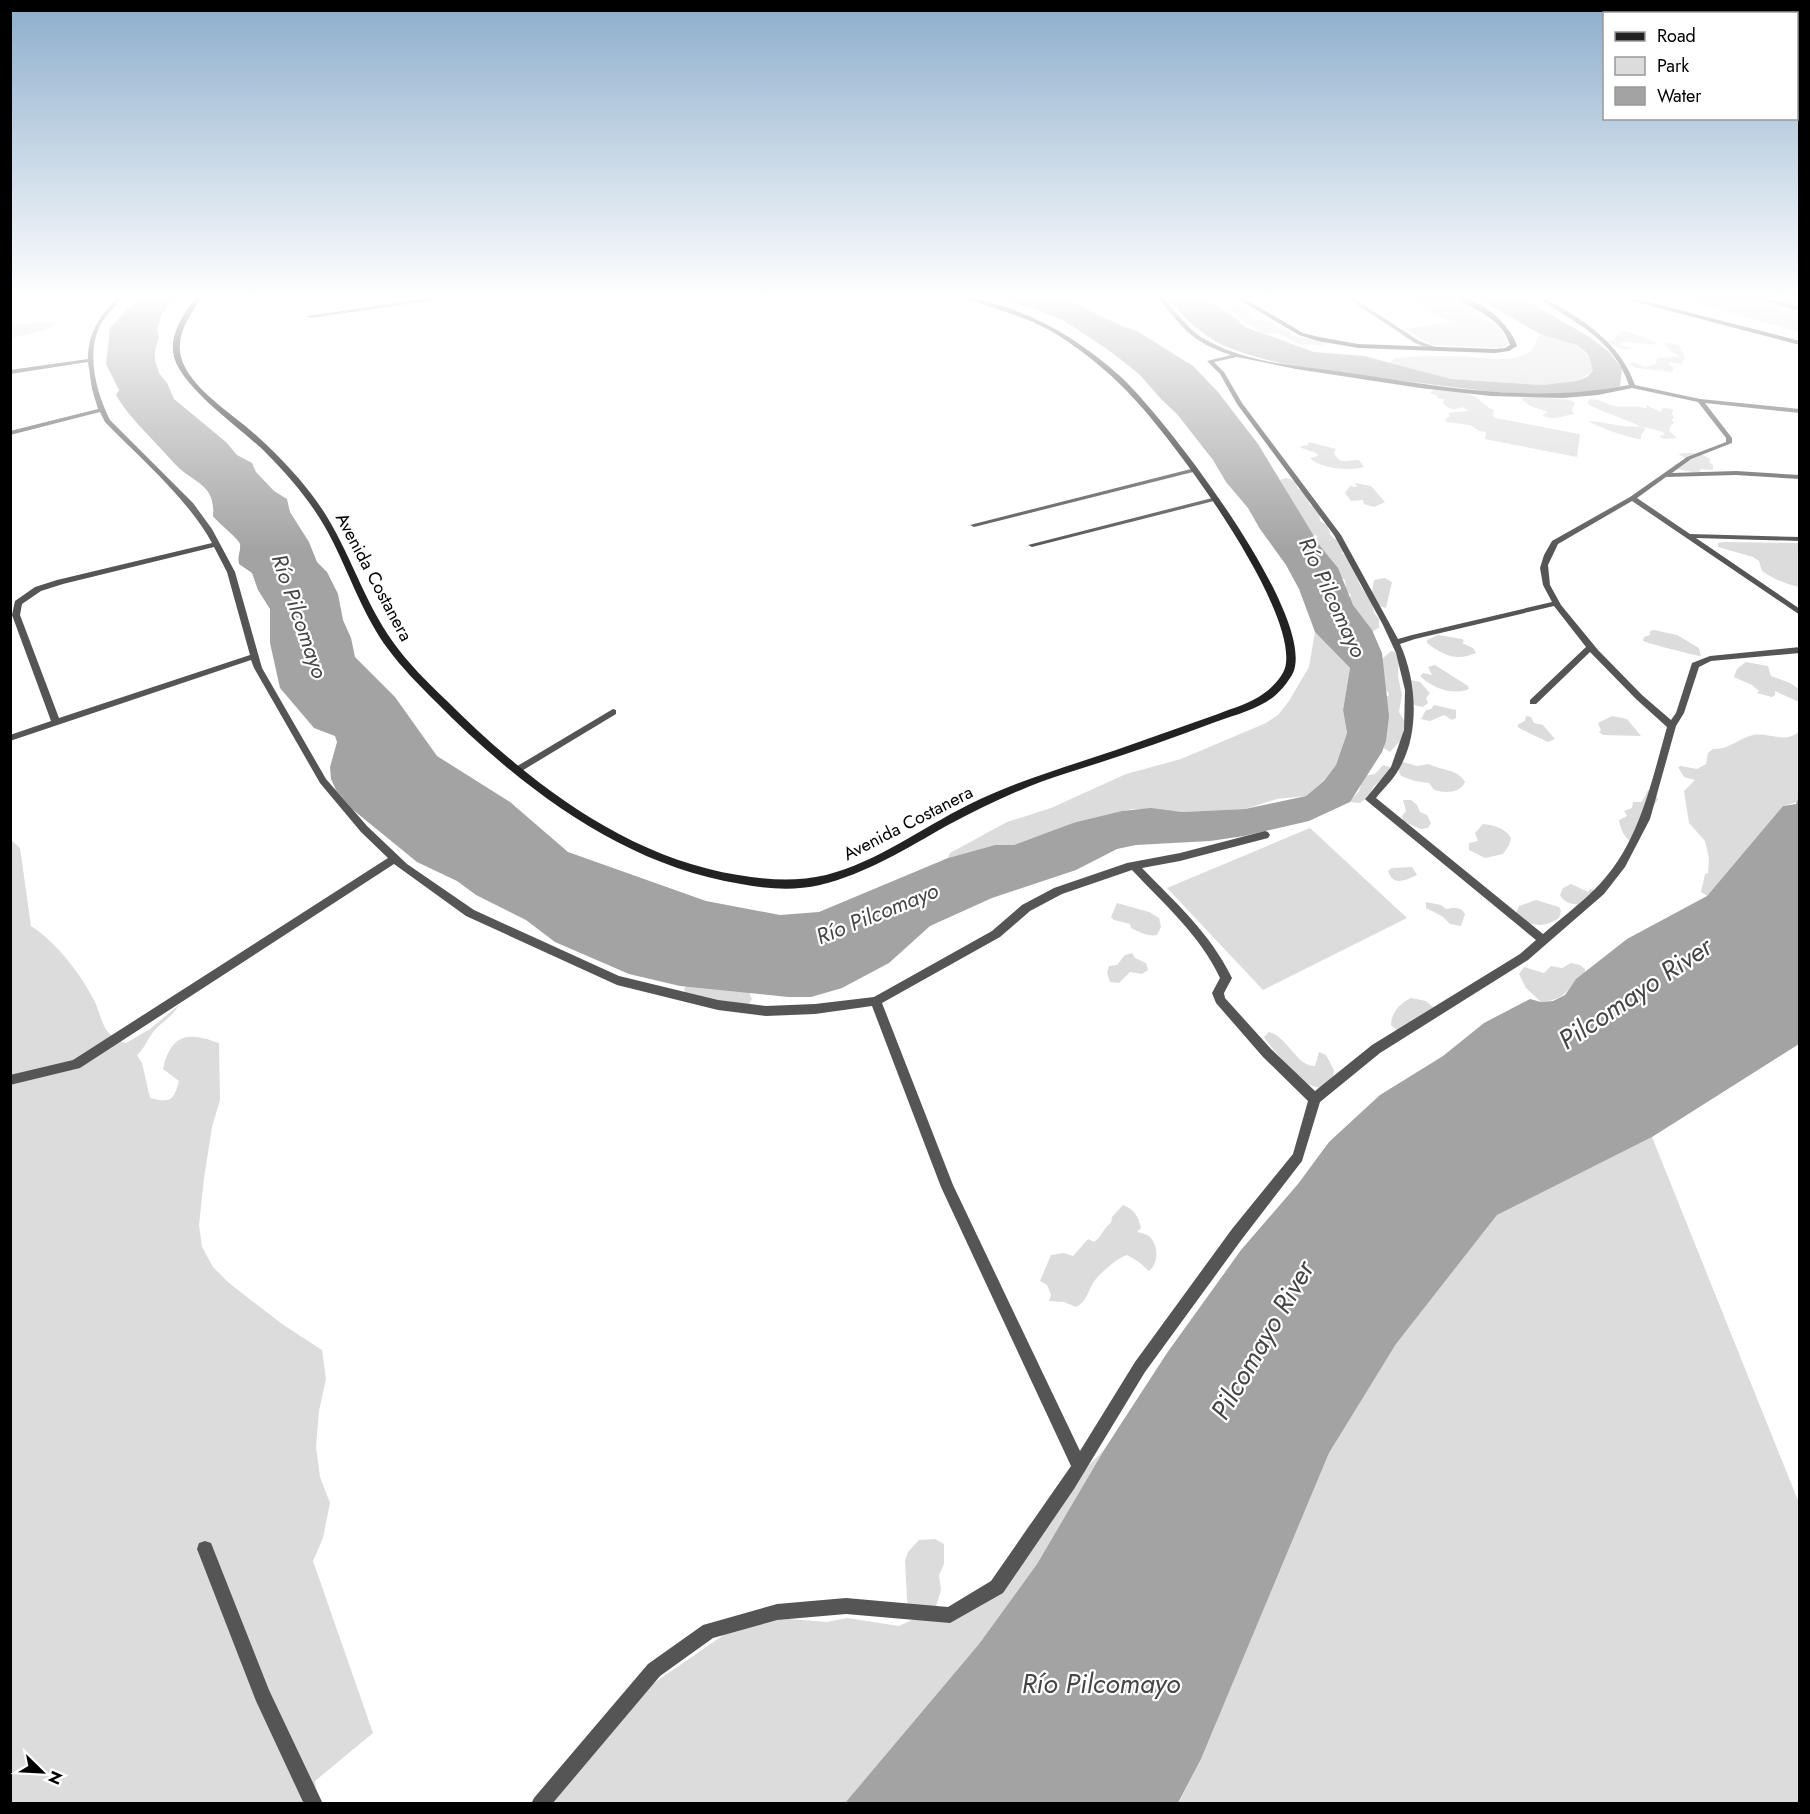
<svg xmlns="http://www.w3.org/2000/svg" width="1810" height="1814" font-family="Jost,sans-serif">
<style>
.green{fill:#dcdcdc}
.water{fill:#a3a3a3}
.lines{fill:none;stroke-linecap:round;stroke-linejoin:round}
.street{fill:#555;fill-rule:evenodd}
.secondary{fill:#222;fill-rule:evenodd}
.labels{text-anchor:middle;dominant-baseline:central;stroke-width:4.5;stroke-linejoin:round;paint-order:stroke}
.far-street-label{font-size:18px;fill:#000;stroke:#fff}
.water-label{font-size:22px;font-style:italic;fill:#444;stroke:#fff}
.near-water-label{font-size:27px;font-style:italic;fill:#444;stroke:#fff}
</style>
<rect width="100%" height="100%" fill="#fff"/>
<g class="green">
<path d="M1362 297H1452L1475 310 1482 319 1498 326 1509 344 1502 348 1432 345 1405 329 1453 322 1432 315 1418 304 1394 301 1369 303 1361 300Z"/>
<path d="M1671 297H1767L1799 303V332Z"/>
<path d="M1235 304 1245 305 1254 319 1273 322 1276 328 1289 331 1294 336 1328 343 1322 345 1299 344 1279 334 1263 333 1243 322 1238 316 1229 311Z"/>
<path d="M47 322 53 324 52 327C38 332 26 335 11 338V325Z"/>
<path d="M1623 331 1643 336 1660 345 1622 342 1620 345 1633 348C1621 352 1616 346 1607 341L1615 340 1616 336Z"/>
<path d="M1540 334C1566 341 1587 342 1594 371L1577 381 1542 385 1451 379 1390 363 1394 358C1414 356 1434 356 1455 356 1479 356 1511 366 1532 350Z"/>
<path d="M1664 342 1679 345 1685 358 1681 364 1668 362V364L1674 368 1672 372 1636 368 1629 364 1633 362 1645 367 1656 364 1657 358 1679 356 1669 350Z"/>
<path d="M1434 390C1448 392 1461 389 1475 397 1481 400 1486 407 1494 410L1493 416 1495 418 1580 434 1577 457 1485 439 1486 432 1479 431 1470 425 1446 422 1445 420 1450 416 1448 413 1469 411 1462 407C1454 410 1449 410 1443 403L1444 399 1436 398 1438 396 1430 393Z"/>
<path d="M1539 397 1571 400 1575 403 1572 410 1574 414C1564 415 1554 422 1542 415L1548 412 1530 406 1520 398Z"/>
<path d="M1590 399C1600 399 1606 404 1614 406 1624 408 1634 405 1644 408H1647L1646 405 1660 412 1663 408 1673 409 1672 414 1674 418 1671 420 1674 423 1670 426 1669 431 1677 438 1663 439 1659 436 1664 435 1663 432 1644 427 1645 430 1641 435V439C1634 440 1592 425 1589 421 1600 421 1613 425 1623 426 1629 427 1636 426 1642 427 1625 419 1608 414 1591 406L1587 404Z"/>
<path d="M1309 442 1336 449 1334 453C1340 466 1349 459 1359 460L1364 467C1350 471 1320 469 1310 458L1318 456 1316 453 1299 447 1308 445Z"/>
<path d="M1684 453H1699L1710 459 1709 462 1713 465V470L1700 469V473H1698L1677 469 1674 467 1675 464 1679 465 1685 458 1678 454Z"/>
<path d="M1286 478 1295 481 1298 489 1306 492 1310 505C1321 510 1319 511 1320 521L1327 525 1331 536 1345 546 1342 553C1356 563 1356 588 1371 598L1374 613 1379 619V628L1371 632 1348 601 1351 595 1346 591 1345 580 1337 575 1317 543V536L1308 532 1280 480Z"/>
<path d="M1355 483 1371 486 1385 502 1374 507 1364 504 1363 500 1351 501 1345 493 1350 486 1357 487Z"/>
<path d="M1725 542 1799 543V587C1785 584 1774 579 1762 571L1759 561 1753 557 1718 547V543Z"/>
<path d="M1385 578 1392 582 1386 608 1379 606 1372 592 1374 580Z"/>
<path d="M1654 630 1677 635 1699 648 1701 656C1696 656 1647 643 1643 641L1644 637 1650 635V631Z"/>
<path d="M1315 632 1350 668 1343 710 1347 733 1336 765 1324 781 1306 796 1277 799 1245 809 1182 812 1132 809 1075 822 1069 826 1014 845H995L948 858 950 853 1007 822 1051 808 1126 774 1181 759 1266 723 1278 715 1289 701 1309 667Z"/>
<path d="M1438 635 1462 639 1464 641 1462 643 1473 648 1476 653C1456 662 1443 655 1427 643V640Z"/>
<path d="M1391 651 1395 652 1399 658 1398 676 1402 695 1399 712 1405 722 1402 739 1390 752 1384 748 1381 742 1384 696H1388L1389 694 1380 681 1382 659Z"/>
<path d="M1746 662 1768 666 1771 676 1790 683 1799 689V702L1775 691V695L1772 697 1757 693 1759 691 1752 685 1734 677 1737 669Z"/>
<path d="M1435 665 1468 686 1469 689C1453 696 1432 688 1420 676L1423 673 1432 675 1428 667Z"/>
<path d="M1410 680 1420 682 1430 693 1426 698 1428 703 1423 707 1414 705 1404 686V681Z"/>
<path d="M1434 705 1456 710V718L1452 720 1444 715 1430 721 1421 719 1426 710 1431 709Z"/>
<path d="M1526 716 1531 717 1534 723 1543 725 1555 739 1548 742 1519 728 1517 725 1525 721Z"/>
<path d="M1612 716 1627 719 1641 736 1603 735 1599 732 1601 730 1598 723Z"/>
<path d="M1799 732 1798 802 1783 806 1707 896 1701 892 1705 874 1708 873 1709 858 1705 841 1689 823 1684 791 1695 780 1684 777 1678 767 1681 766 1697 769 1706 764 1708 753 1713 749C1729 750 1737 739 1753 735 1769 732 1784 744 1799 732Z"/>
<path d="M1403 762 1417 766 1429 764C1441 771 1457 768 1465 782 1459 794 1446 793 1434 790L1429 783 1415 781 1401 776 1398 769Z"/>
<path d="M1383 765 1394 768 1373 787 1369 796 1360 803 1349 802 1359 791 1364 776 1375 774Z"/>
<path d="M1648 790 1655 793 1658 799 1632 842C1625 839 1620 828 1619 820L1627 816 1624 811 1632 808 1633 802H1642Z"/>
<path d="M1403 800H1411L1417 805 1420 812 1427 815 1431 823 1428 828 1420 829 1403 821 1402 816 1406 811Z"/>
<path d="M1483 824C1494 825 1505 828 1511 838L1509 845 1503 854 1485 858 1469 850V843L1478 841 1475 833Z"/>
<path d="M1310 828 1407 918 1263 990 1167 888Z"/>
<path d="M10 839 20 848 31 926C57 943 80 973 94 1000 99 1010 101 1022 107 1031 111 1036 119 1042 126 1043L150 1029 179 1005C172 1018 159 1023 151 1035 145 1044 146 1046 137 1055L142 1063 150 1098C170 1103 174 1101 179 1081L163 1069C171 1034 187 1031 219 1043L220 1100 212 1127 204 1178 199 1225 202 1247 213 1267 229 1283 282 1324 322 1350 326 1379 319 1411 316 1447 320 1477 330 1503 323 1538 313 1561 373 1733 315 1781 318 1803H11Z"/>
<path d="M1412 867 1417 875C1406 880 1393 887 1388 871L1392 868Z"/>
<path d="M1571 884 1588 892 1590 889 1595 890 1602 896C1592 904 1567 910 1560 895L1563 888Z"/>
<path d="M1536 900 1559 907 1561 911 1559 918C1544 929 1528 926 1515 915L1519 906Z"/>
<path d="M1426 902 1441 905 1446 909C1454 908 1460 906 1465 914L1461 926 1450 924 1442 916 1426 908Z"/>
<path d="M1117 903 1149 912 1159 918 1161 927 1157 935C1148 937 1139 932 1131 928L1130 924 1114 920 1111 917Z"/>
<path d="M1132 953 1135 958 1146 963 1148 970 1142 974 1130 972 1119 983 1110 982 1107 973 1109 966 1117 965 1125 955Z"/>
<path d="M1571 963 1580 965 1585 969V973C1564 986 1572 999 1541 1002L1526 988 1519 974 1524 967 1544 973 1551 966 1562 968Z"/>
<path d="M687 985 749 992 752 999 747 1007 735 1012 685 993 684 989Z"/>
<path d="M1411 998 1426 1001 1434 1008 1398 1031 1391 1025C1391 1013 1400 1003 1411 998Z"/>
<path d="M1269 1032C1287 1036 1297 1067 1315 1066L1319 1052 1326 1055 1334 1070 1333 1080 1321 1088C1317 1087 1311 1086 1308 1084 1301 1081 1267 1044 1264 1037Z"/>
<path d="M1652 1137 1799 1503V1803L1178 1804 1201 1759 1329 1453 1396 1344 1497 1215Z"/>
<path d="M1123 1205C1135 1210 1138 1216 1141 1228L1137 1232C1141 1233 1148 1234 1151 1238 1159 1248 1158 1264 1149 1271L1139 1262 1127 1255C1118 1257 1098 1275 1093 1283 1087 1293 1087 1301 1076 1307L1064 1302 1049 1301 1051 1295 1047 1285 1040 1281 1051 1255 1064 1253 1073 1256 1088 1239 1094 1242C1102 1237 1103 1228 1111 1223L1112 1217Z"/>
<path d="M1104 1450 1037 1564 979 1644 845 1803 533 1804 635 1696 741 1623 777 1618 827 1622 847 1618 899 1626 918 1617 909 1609 907 1599 905 1561 908 1552 919 1540 935 1539 944 1544V1564L939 1575 941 1590 935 1610 981 1601 1029 1525Z"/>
</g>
<g class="water">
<path d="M139 297H178L162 314 157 330 159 338 155 350V360L159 373 167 383 174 399 226 442 237 455 252 463 256 472 274 491 287 499 290 512 309 542 317 562 327 572 338 594 343 620 351 638 355 657 395 697 437 756 510 802 568 852 706 901 780 915 819 912 948 858 995 845H1014L1076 822 1122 811 1151 808 1182 812 1245 809 1306 796 1324 781 1336 765 1347 733 1343 710 1350 668 1315 632 1299 589 1286 565 1260 529 1248 508 1226 482 1213 460 1177 414 1162 400 1139 374 1110 351 1063 320 1035 309 994 297H1052L1067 300 1122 326 1137 331 1193 366 1218 392 1258 444 1320 546 1338 568 1353 605 1372 630 1382 653 1389 716 1386 741 1382 752 1350 802 1309 821 1244 836 1210 841 1136 845 1117 849 1076 870 992 898 930 926 889 963 842 988 811 997H788L680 986 629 974 555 942 526 920 476 895 457 881 417 862 352 809 336 790 331 779 330 767 337 742 335 736 314 728 280 688 270 643V609L258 590 252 573 239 564C237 557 241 551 240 544 239 539 218 523 213 516 216 483 192 483 174 463 156 442 129 418 116 395L119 390 106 364 110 328Z"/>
<path d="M1202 297 1237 319 1245 327 1314 352 1364 356 1451 379 1542 385 1577 381 1587 377 1593 371 1588 354 1577 345 1540 334 1476 297H1519L1588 336 1609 352 1622 369 1620 386C1560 405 1475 389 1412 382 1357 376 1276 368 1225 346 1201 336 1184 316 1166 298Z"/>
<path d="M1799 797V1044L1652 1137 1497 1215 1396 1344 1329 1453 1201 1759 1178 1803H845L979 1644 1037 1564 1104 1450 1167 1353 1241 1250 1298 1184 1329 1142 1380 1095 1443 1056 1484 1023 1530 999 1541 1002 1553 1001 1565 995 1576 979 1627 939 1707 896 1783 806 1796 804Z"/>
</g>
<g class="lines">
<g class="street">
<path d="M118 297H124C115 307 103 317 98 330 87 358 97 394 110 420L193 503 212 529 235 572 262 668 326 779 367 826 407 864 474 910 619 976 718 1000 766 1006 815 1004 874 997 992 931 1022 905 1054 888 1127 863 1180 853 1265 831 1268 832 1270 835 1268 838 1180 861 1142 868C1176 903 1210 933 1232 978L1224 993 1225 998 1271 1049 1315 1091 1372 1045 1520 954 1536 940 1367 801 1365 799 1367 797 1391 767 1404 730 1405 690 1396 653 1383 625 1334 535 1237 404 1220 374 1207 361 1231 355C1189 341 1184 328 1157 297H1162C1178 313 1188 331 1208 341 1250 364 1302 366 1349 373 1445 387 1532 404 1629 385 1613 338 1574 322 1536 297H1543C1581 318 1620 342 1635 385L1700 399 1800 409V413L1705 403 1732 438V443L1691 459 1672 473 1736 471 1800 475V479L1736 475 1666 477 1637 498 1690 534 1800 537V541L1696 538 1800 609V615L1632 501 1558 544 1548 565 1550 585 1561 605 1598 650 1642 695 1671 720 1676 713 1692 663 1710 656 1800 647V653L1711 661 1699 667 1684 713 1676 726 1650 819 1625 867 1604 894 1528 960 1380 1053 1320 1102 1302 1161 1242 1239 1145 1372 1074 1489 1003 1593 950 1623 846 1614 777 1620 713 1638 660 1676 552 1804H531L534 1798 648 1664 703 1625 777 1604 846 1598 948 1607 991 1581 1071 1466 941 1187 872 1006 815 1014 766 1016 718 1010 617 985 466 916 394 864 80 1068 10 1085V1075L73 1060 388 858 361 832 320 783 254 668 251 660 10 741V735L51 721 12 615 15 601 35 587 57 580 212 543C188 499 140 458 105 422L100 412 10 435V431L98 409 92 389 88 362 10 374V370L88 359C88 332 100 316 118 297ZM1237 357 1296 369 1420 388 1491 396 1563 398 1598 395 1632 388 1698 402 1726 438V442L1687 457 1630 497 1552 541 1544 555 1540 568 1543 585 1552 602 1412 635 1398 639 1341 535 1242 403 1224 372 1214 362ZM214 547 227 572 250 655 59 718 20 615 22 604 41 591 63 584ZM1554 606 1586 647 1530 700V704H1536L1590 652 1636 699 1667 727C1651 783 1639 846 1595 889 1579 905 1560 919 1543 934L1376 798C1383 789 1393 780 1399 769 1420 734 1417 681 1400 644L1415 639ZM1132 870C1164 904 1200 935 1220 978L1212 993 1216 1003 1263 1057 1308 1101 1293 1154 1232 1229 1135 1362 1080 1451 953 1185 882 1003 1000 937 1030 911 1062 894Z"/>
<path d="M438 297H456L310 318 307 316Z"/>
<path d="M1266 297H1277L1262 302 1259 300Z"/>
<path d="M1346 297H1352L1419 341 1435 347 1432 349 1415 343Z"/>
<path d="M1751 297H1761L1800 307V311Z"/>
<path d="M1195 468 1197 469V471L974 527 970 525Z"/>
<path d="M1216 497 1220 499 1218 500 1032 547 1028 545Z"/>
<path d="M613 709 616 710V714L520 772H514L512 770 514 768Z"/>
<path d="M205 1541 211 1543 269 1690 323 1804H304L256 1701 197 1549 199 1543Z"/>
</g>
<g class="secondary">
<path d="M196 297H202C191 313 178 331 180 351 183 385 235 415 258 437 278 455 296 474 312 495 347 540 360 596 393 642 408 663 427 682 446 700 525 779 624 857 738 875 768 880 796 882 826 875 877 862 922 828 968 805 1016 781 1066 767 1116 750 1150 738 1184 726 1218 714 1233 708 1251 703 1263 694 1273 687 1285 675 1286 663 1293 603 1178 446 1136 401 1114 376 1088 355 1061 337 1030 317 994 309 960 297 974 297 986 301 999 305 1045 319 1084 344 1120 376 1163 415 1318 616 1293 673 1287 684 1277 696 1266 702 1249 712 1228 717 1210 724 1163 742 1115 758 1067 773 1025 786 986 805 948 825 907 848 866 874 820 885 793 891 768 889 741 884 621 865 519 786 435 701 419 685 402 668 388 649 364 617 351 578 333 542 317 509 293 480 267 454 243 429 177 386 173 352 171 332 184 313 196 297Z"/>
<path d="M1234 297H1242L1303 333 1319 337 1358 344 1495 349 1505 348 1510 345C1502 318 1476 311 1454 297 1479 297 1510 323 1517 346L1509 351 1495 353 1358 348 1318 341 1299 335Z"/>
<path d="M1617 297H1629L1800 341V345Z"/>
</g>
</g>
<linearGradient id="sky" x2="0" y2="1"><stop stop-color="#8cadcc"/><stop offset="0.54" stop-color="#fff"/><stop offset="1" stop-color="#fff" stop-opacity="0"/></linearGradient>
<rect width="1810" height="551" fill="url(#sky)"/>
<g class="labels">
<g class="far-street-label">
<text transform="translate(374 577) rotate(62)">Avenida Costanera</text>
<text transform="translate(908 823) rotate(-27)">Avenida Costanera</text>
</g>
<g class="water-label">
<text transform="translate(1333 597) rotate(65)">Río Pilcomayo</text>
<text transform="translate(300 616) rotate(71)">Río Pilcomayo</text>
<text transform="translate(877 913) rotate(-22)">Río Pilcomayo</text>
</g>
<g class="near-water-label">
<text transform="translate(1635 993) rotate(-34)">Pilcomayo River</text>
<text transform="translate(1262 1340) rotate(-60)">Pilcomayo River</text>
<text x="1101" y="1683">Río Pilcomayo</text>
</g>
</g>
<rect width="1810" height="1814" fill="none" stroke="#000000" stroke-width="24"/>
<rect x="1603" y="12" width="195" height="108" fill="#ffffff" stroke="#999999" stroke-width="1.5"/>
<rect x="1615" y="32" width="30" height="9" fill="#222222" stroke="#999999" stroke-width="1.5"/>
<text x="1657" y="42" font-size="18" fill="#000000">Road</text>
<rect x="1615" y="57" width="30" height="18" fill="#dcdcdc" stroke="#999999" stroke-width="1.5"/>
<text x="1657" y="72" font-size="18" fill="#000000">Park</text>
<rect x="1615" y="87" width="30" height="18" fill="#a3a3a3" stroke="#999999" stroke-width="1.5"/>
<text x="1657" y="102" font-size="18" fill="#000000">Water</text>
<g transform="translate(42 1772) rotate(114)" stroke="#ffffff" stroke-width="4.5" paint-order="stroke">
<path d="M0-4.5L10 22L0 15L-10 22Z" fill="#000000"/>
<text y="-9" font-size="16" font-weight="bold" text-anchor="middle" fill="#000000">N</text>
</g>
</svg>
